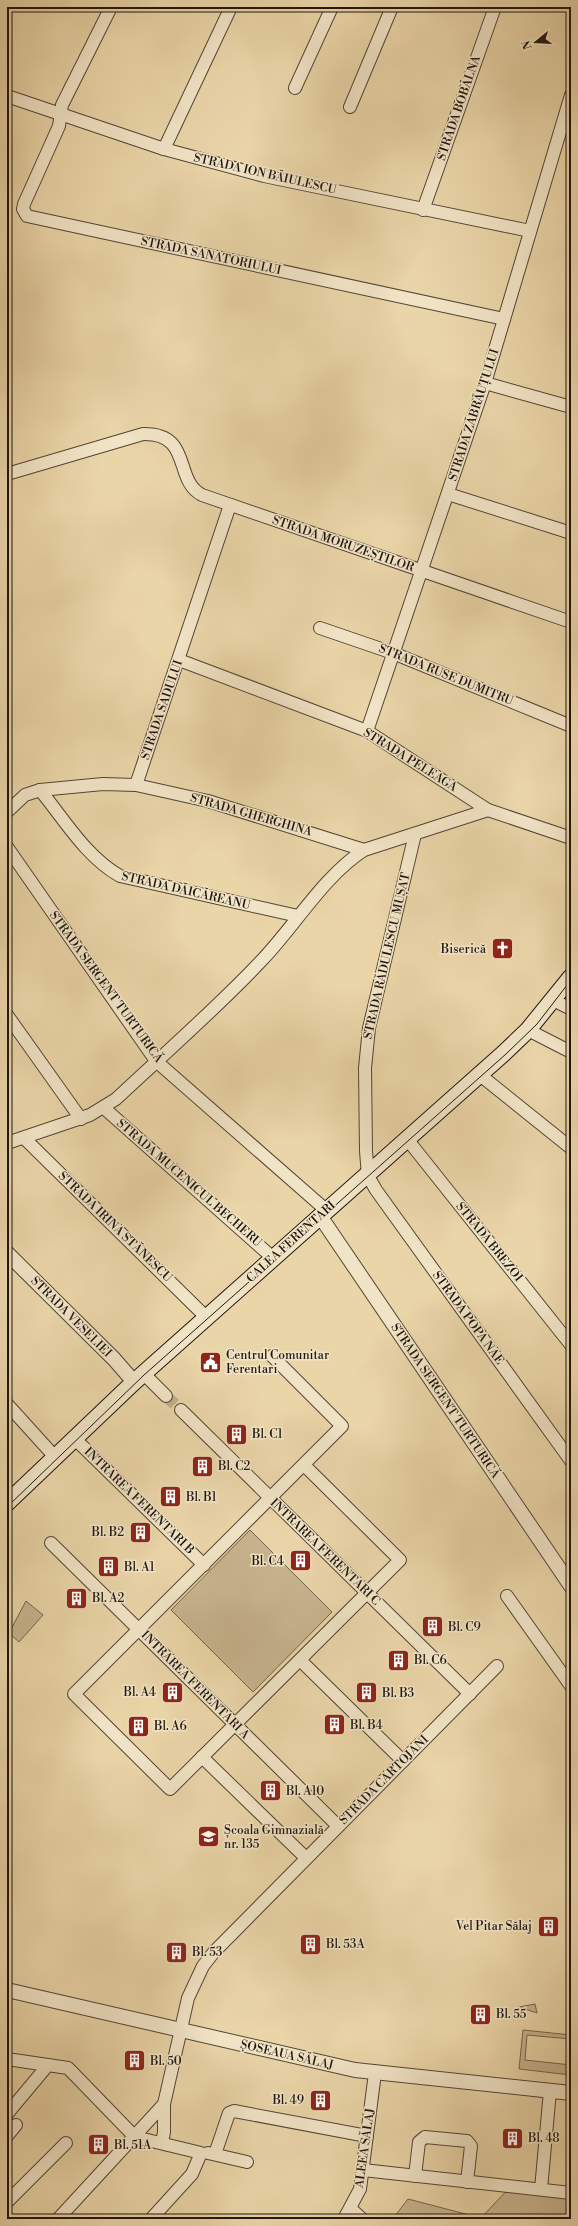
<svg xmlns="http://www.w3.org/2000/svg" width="578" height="2226" font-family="'Libre Bodoni',serif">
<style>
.green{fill:#c7b48e;stroke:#73644e}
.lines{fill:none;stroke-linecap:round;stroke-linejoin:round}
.minor-tunnel{stroke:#c1af89;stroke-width:12;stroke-dasharray:12 6;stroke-linecap:butt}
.minor-casing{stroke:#524535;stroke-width:14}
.tertiary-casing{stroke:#524535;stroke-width:16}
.secondary-casing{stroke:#1f150f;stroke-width:18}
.minor{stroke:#f1e4c6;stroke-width:12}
.tertiary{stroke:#f1e4c6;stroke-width:14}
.secondary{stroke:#f1e4c6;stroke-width:16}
.tram{stroke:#1f150f;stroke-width:1}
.labels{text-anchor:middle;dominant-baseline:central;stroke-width:3;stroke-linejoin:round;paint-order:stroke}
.street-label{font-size:12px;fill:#1f150f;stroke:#f1e4c6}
.poi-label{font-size:12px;fill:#1f150f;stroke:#f1e4c6;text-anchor:start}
</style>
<rect width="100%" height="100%" fill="#ead5a8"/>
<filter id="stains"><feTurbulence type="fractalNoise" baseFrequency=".005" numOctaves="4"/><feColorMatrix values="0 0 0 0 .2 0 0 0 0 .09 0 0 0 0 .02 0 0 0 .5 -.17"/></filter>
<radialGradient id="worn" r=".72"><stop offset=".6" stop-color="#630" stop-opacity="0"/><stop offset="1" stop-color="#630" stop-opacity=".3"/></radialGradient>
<g class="green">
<path d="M250 1530 332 1612 253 1692 171 1610Z"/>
<path d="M26 1601 43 1615 19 1642 9 1633Z"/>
<path d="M535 2004 537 2013 519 2007Z"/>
<path d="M523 2030 571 2035V2039L527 2035 525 2060 571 2065V2075L519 2069Z"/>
<path d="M511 2186 571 2194V2219H399L395 2216 408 2199 481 2218Z"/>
</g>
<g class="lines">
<path class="minor-tunnel" d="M166 1396 181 1410"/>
<defs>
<g id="minor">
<path d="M111 7 62 105 59 126 24 204 23 209 27 216 504 319"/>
<path d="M295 88 332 7"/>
<path d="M7 96 164 149 264 176 530 231"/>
<path d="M350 107 392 7"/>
<path d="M164 149 231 7"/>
<path d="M423 210 495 7"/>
<path d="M485 383 571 407"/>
<path d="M7 474 143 434C193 433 173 480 202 495L571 622"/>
<path d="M448 494 571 533"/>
<path d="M320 628 393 653 571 726"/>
<path d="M179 660 367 731 488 810 571 838"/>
<path d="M367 731 485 383 571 95"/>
<path d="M136 785 230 505"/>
<path d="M40 790C64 819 86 857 120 876L298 916"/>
<path d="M7 812 25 795 40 790 103 784 136 785 208 801 364 850"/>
<path d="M415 834 369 1028 365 1068 366 1151 368 1176 376 1190 571 1461"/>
<path d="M7 847 156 1061 326 1210"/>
<path d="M553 1000 571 1009"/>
<path d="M7 1015 81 1119"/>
<path d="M528 1030 571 1052"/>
<path d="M480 1075 571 1148"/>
<path d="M104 1108 273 1258"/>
<path d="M24 1138 206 1317"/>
<path d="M407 1139 571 1345"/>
<path d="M7 1143 90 1115 116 1099C165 1053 217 1008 263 959 297 923 323 877 364 850L488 810"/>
<path d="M272 1356 342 1426 74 1694 170 1789 400 1560 304 1465"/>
<path d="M143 1373 166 1396"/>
<path d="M7 1404 55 1457"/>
<path d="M181 1410 470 1694"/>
<path d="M74 1438 204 1565"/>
<path d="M51 1543 338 1826"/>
<path d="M507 1596 571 1686"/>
<path d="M300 1660 403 1761"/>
<path d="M202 1757 306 1858"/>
<path d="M7 2059 68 2068 135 2137 201 2153 192 2174 151 2219"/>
<path d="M7 2114 48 2065"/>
<path d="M7 2136 16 2125"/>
<path d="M162 2143 164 2132V2104"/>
<path d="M208 2153 247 2162"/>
<path d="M215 2154 229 2113 234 2111 367 2136"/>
<path d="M363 2170 571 2193"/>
<path d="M415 2176 419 2142 425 2137 467 2141 471 2146 467 2182"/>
<path d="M541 2189 550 2091"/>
<path d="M7 2202 66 2143"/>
<path d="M351 2209 362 2219"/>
<path d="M58 2219 164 2104 188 1998 203 1966 214 1952 497 1666"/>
<path d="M344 2219 360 2189 375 2073"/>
</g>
<g id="tertiary">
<path d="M320 1216 571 1586"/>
<path d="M7 1253 114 1359 134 1382"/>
<path d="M7 1990 355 2070 571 2093"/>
</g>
<path id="secondary" d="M7 1503 134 1382 504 1053 528 1030 571 977"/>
</defs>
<use href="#minor" class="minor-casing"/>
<use href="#tertiary" class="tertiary-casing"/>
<use href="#secondary" class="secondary-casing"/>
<use href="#minor" class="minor"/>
<use href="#tertiary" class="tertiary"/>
<use href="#secondary" class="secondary"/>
<path class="tram" d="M7 1507 144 1375 506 1054 537 1024 571 980"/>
</g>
<defs>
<symbol id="church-square" viewBox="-11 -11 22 22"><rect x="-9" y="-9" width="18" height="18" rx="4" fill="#8f2418" stroke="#f1e4c6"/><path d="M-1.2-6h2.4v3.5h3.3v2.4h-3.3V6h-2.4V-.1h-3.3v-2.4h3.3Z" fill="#fff"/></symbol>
<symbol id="civic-square" viewBox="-11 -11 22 22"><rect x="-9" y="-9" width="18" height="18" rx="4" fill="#8f2418" stroke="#f1e4c6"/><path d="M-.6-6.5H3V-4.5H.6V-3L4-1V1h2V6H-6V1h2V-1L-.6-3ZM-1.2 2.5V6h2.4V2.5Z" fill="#fff"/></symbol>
<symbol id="building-square" viewBox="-11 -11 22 22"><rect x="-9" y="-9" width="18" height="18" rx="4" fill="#8f2418" stroke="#f1e4c6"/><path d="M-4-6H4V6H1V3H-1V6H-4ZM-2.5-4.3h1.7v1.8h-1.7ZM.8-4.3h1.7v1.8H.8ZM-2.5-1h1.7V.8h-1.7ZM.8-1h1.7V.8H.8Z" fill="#fff"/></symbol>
<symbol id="school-square" viewBox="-11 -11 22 22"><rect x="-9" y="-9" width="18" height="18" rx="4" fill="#8f2418" stroke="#f1e4c6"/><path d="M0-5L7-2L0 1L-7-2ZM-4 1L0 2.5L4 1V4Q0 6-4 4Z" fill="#fff"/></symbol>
</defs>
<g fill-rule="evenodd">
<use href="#church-square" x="490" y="936" width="25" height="25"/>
<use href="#civic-square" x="198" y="1350" width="25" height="25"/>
<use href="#building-square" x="224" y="1422" width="25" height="25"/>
<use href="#building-square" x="190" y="1454" width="25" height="25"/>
<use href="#building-square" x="158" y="1484" width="25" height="25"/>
<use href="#building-square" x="128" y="1520" width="25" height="25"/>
<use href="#building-square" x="288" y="1548" width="25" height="25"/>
<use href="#building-square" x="96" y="1554" width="25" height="25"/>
<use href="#building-square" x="64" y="1586" width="25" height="25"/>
<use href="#building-square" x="420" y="1614" width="25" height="25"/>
<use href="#building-square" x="386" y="1648" width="25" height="25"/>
<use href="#building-square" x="160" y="1680" width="25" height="25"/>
<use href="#building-square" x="354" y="1680" width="25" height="25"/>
<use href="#building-square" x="322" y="1712" width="25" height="25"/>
<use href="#building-square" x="126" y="1714" width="25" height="25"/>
<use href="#building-square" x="258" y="1778" width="25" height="25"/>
<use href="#school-square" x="196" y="1824" width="25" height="25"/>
<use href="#building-square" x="536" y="1914" width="25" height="25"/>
<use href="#building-square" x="298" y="1932" width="25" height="25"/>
<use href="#building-square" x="164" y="1940" width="25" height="25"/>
<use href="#building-square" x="468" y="2002" width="25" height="25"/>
<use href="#building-square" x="122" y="2048" width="25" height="25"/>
<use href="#building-square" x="308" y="2088" width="25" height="25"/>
<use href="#building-square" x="500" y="2126" width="25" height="25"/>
<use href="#building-square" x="86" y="2132" width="25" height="25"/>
</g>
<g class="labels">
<g class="street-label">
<text transform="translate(459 108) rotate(-71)">STRADA BOBÂLNA</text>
<text transform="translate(265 174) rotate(13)">STRADA ION BĂIULESCU</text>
<text transform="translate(211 256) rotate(12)">STRADA SANATORIULUI</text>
<text transform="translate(474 415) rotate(-72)">STRADA ZĂBRĂUȚULUI</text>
<text transform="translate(343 544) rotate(19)">STRADA MORUZEȘTILOR</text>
<text transform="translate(446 675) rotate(22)">STRADA RUSE DUMITRU</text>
<text transform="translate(162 710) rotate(-71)">STRADA SADULUI</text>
<text transform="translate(410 760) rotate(32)">STRADA PELEAGA</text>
<text transform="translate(251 815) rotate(16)">STRADA GHERGHINA</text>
<text transform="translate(186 891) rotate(13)">STRADA DĂICĂREANU</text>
<text transform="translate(387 956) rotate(-77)">STRADA RĂDULESCU MUȘAT</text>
<text transform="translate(106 987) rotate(54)">STRADA SERGENT TURTURICĂ</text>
<text transform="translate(189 1183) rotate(41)">STRADA MUCENICUL BECHERU</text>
<text transform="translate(115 1227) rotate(44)">STRADA IRINA STĂNESCU</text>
<text transform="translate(291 1242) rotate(-42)">CALEA FERENTARI</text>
<text transform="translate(489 1242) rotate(51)">STRADA BREZOI</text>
<text transform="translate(71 1317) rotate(45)">STRADA VESELIEI</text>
<text transform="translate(468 1318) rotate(54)">STRADA POPA NAE</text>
<text transform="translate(445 1401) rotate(56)">STRADA SERGENT TURTURICĂ</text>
<text transform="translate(139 1501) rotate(44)">INTRAREA FERENTARI B</text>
<text transform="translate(325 1552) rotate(44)">INTRAREA FERENTARI C</text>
<text transform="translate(195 1685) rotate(45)">INTRAREA FERENTARI A</text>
<text transform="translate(384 1780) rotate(-45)">STRADA CARTOJANI</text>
<text transform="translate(287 2055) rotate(13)">ȘOSEAUA SĂLAJ</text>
<text transform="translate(365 2148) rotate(-82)">ALEEA SĂLAJ</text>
</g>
<g class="poi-label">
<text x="486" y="949" text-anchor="end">Biserică</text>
<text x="226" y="1355">Centrul Comunitar<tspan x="226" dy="14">Ferentari</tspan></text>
<text x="252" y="1434">Bl. C1</text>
<text x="218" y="1466">Bl. C2</text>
<text x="186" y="1497">Bl. B1</text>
<text x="124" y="1532" text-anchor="end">Bl. B2</text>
<text x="284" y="1561" text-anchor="end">Bl. C4</text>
<text x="124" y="1567">Bl. A1</text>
<text x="92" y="1598">Bl. A2</text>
<text x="448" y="1627">Bl. C9</text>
<text x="414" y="1660">Bl. C6</text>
<text x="156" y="1692" text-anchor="end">Bl. A4</text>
<text x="382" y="1693">Bl. B3</text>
<text x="350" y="1725">Bl. B4</text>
<text x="154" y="1726">Bl. A6</text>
<text x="286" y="1791">Bl. A10</text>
<text x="224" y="1830">Școala Gimnazială<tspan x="224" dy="14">nr. 135</tspan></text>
<text x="532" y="1926" text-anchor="end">Vel Pitar Sălaj</text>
<text x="326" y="1944">Bl. 53A</text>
<text x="192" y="1952">Bl. 53</text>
<text x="496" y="2014">Bl. 55</text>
<text x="150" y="2061">Bl. 50</text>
<text x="304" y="2100" text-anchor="end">Bl. 49</text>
<text x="528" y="2138">Bl. 48</text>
<text x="114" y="2145">Bl. 51A</text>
</g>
</g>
<rect width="578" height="2226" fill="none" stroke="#ead5a8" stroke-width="24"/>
<rect x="8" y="8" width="562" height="2210" fill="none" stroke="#1f150f" stroke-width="2"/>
<rect x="12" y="12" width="554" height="2202" fill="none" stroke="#1f150f"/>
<g transform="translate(536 42) rotate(252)" stroke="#f1e4c6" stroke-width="3" paint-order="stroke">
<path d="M0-3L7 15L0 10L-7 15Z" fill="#1f150f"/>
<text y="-6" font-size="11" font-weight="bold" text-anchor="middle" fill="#1f150f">N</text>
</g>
<rect width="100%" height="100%" filter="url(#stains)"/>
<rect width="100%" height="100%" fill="url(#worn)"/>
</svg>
